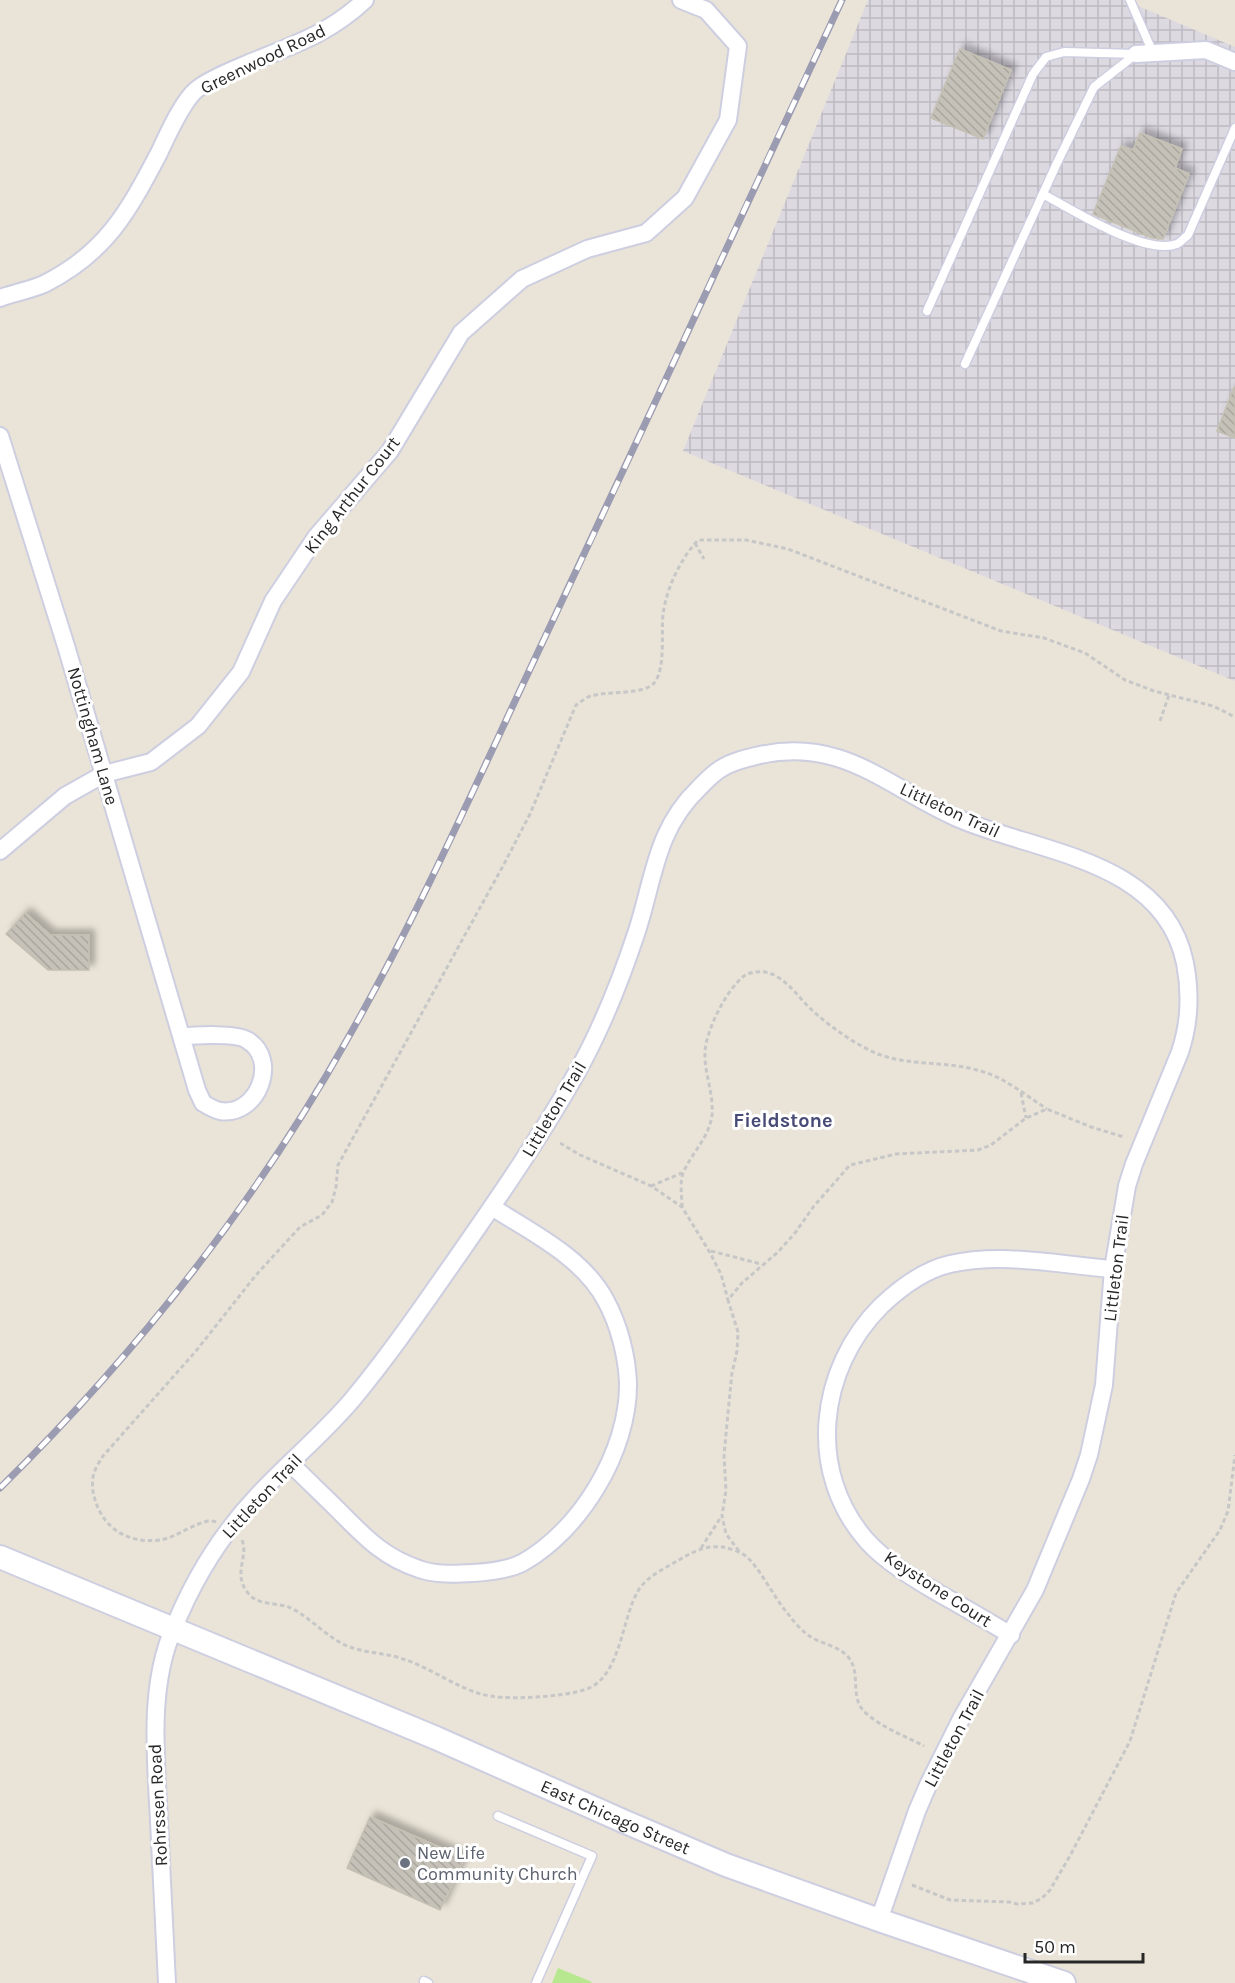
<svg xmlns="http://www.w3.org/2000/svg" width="1235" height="1983" font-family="Karla,sans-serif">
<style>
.industrial{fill:url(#industrial-grid)}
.pitch{fill:#b7e88f}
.building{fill:url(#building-back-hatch);stroke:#c4c0b2;stroke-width:1.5;filter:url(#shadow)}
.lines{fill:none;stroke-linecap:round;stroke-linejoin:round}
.lane-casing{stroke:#cdcee0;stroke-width:11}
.street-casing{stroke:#cdcee0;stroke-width:20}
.secondary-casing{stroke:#cdcee0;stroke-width:26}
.path{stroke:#c7c7c7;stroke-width:3;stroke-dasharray:4.5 3;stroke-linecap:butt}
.lane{stroke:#fff;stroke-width:8}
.street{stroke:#fff;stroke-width:16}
.secondary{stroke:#fff;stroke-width:22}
.rail-casing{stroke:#9b9bb1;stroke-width:7}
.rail{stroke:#fff;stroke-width:4.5;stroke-dasharray:14;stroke-linecap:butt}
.worship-dot{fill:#6b7280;stroke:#fff;stroke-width:2}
.labels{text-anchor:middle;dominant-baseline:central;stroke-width:6;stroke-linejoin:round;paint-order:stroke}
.street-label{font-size:18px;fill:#272727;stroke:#fff}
.worship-label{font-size:18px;fill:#5b616d;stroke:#fff;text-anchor:start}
.neighbourhood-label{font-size:20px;font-weight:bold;fill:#484b76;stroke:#fff}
</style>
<defs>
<pattern id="industrial-grid" width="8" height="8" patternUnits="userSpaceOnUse" patternTransform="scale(1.5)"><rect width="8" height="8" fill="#dcd9e1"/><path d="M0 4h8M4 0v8" fill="none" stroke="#bdbac1"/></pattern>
<pattern id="building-back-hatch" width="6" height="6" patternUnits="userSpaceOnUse" patternTransform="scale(1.5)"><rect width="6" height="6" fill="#c5c1b8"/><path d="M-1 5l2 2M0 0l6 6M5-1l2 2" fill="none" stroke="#a9a69e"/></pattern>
<filter id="shadow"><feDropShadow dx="5.5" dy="-5.5" stdDeviation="3" flood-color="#0004"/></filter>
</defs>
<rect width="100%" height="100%" fill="#eae4d8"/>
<path class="industrial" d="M868 0H1124L1235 47V681L683 451Z"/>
<path class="pitch" d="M558 1968 592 1982 591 1983H552Z"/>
<g class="building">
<path d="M960 49 1011 70 983 139 931 118Z"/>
<path d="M1140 133 1182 149 1175 168 1189 174 1163 239 1152 238 1093 214 1121 146 1133 150Z"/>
<path d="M1234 387H1235V438L1217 431Z"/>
<path d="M25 913 50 935H89V970H48L6 934Z"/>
<path d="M370 1817 464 1858 440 1910 347 1868Z"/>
</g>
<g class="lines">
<defs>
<g id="lane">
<path d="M1130 0 1153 53"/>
<path d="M1043 194C1072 210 1145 256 1177 244 1181 242 1184 238 1188 235L1235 128"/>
<path d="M927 311 1033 74 1046 57 1064 52 1136 54"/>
<path d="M965 364 1057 163 1094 87 1136 54"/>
<path d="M498 1816 592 1856 536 1983"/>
<path d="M424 1981 428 1983"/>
</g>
<g id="street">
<path d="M1136 54 1206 50 1235 62"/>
<path d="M0 298C14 293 30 290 44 284 106 253 128 212 159 153 167 136 182 102 196 90 209 79 233 70 249 63 293 45 329 34 365 0"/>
<path d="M0 436 66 646 197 1090 203 1103C208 1106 215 1110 220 1111 258 1117 280 1059 247 1040 236 1033 195 1035 182 1037"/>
<path d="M0 851 65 796 104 774 151 762 198 726 241 672 273 601 316 537 390 451 461 333 522 279 587 249 646 233 685 198 728 120 738 46 706 10 681 0"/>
<path d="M291 1464C307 1480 324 1496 340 1512 365 1537 383 1557 419 1569 435 1575 456 1574 473 1573 489 1572 508 1570 522 1563 580 1531 629 1451 628 1383 627 1356 619 1325 606 1301 583 1257 532 1233 492 1207"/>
<path d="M1011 1635C987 1621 964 1607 940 1594 915 1579 887 1563 867 1541 806 1472 818 1369 881 1306 900 1288 924 1270 950 1264 1003 1252 1060 1265 1113 1269"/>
<path d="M167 1983C164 1929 162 1875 159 1821 156 1759 148 1688 173 1630 193 1580 222 1533 259 1494 289 1462 323 1434 352 1400 391 1353 425 1303 460 1253 501 1194 541 1136 576 1074 601 1030 620 982 636 934 654 880 655 830 699 788 706 781 713 773 722 768 733 761 747 758 760 755 843 737 887 787 957 818 1037 853 1164 859 1185 963 1191 994 1190 1022 1180 1052L1134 1164 1127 1186 1113 1269 1104 1385 1089 1455 1081 1479 1035 1590 961 1719 929 1783 917 1811 879 1920"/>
</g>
<g id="secondary">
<path id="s1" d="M0 1557 436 1738 623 1821 726 1865 879 1920 1064 1983"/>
</g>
</defs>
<use href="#lane" class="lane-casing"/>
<use href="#street" class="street-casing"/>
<use href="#secondary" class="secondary-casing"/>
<g class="path">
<path d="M695 543 704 559"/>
<path d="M1160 721 1169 695"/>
<path d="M1021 1093 1026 1118"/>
<path d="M560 1143 580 1155 651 1186 682 1207 709 1251 721 1274 728 1300"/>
<path d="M651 1186 682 1173"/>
<path d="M682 1207C682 1197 679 1180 684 1171 693 1151 709 1138 712 1115 714 1094 704 1073 705 1052 706 1030 727 989 744 976 750 972 758 971 765 972 786 976 799 999 814 1012 832 1028 856 1045 878 1054 909 1066 945 1061 977 1070 1003 1076 1025 1095 1047 1109"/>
<path d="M711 1251 761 1264"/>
<path d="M216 1522C203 1516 177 1538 160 1540 127 1544 102 1528 94 1496 92 1489 92 1479 94 1473 96 1467 100 1461 103 1456L196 1351 256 1275 300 1227 322 1215 332 1202 336 1187 338 1165 503 866 530 814 576 705C581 702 586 697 591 696 607 691 644 695 654 683 666 669 661 632 663 614 667 587 680 560 698 540H746L788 549 1001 631 1044 638 1085 653 1125 680 1154 691 1213 706 1235 717"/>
<path d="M242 1540C249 1557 232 1574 248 1593 257 1606 278 1602 291 1608 309 1617 323 1633 341 1643 359 1653 381 1652 400 1658 428 1666 453 1686 481 1694 503 1701 561 1697 584 1690 621 1679 621 1620 638 1591 646 1577 665 1568 679 1560 692 1552 706 1545 723 1547 731 1549 742 1552 748 1558 763 1573 774 1598 789 1615 794 1622 801 1630 808 1635 820 1644 840 1646 849 1658 862 1675 848 1699 867 1714 883 1728 905 1736 924 1746"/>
<path d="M701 1548 721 1517"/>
<path d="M739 1551 726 1534 722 1516 726 1490 724 1456 727 1423 732 1373 737 1351 738 1332 728 1300 742 1283 778 1252 795 1233 814 1206 850 1165 896 1154 978 1150 991 1145 1026 1118 1047 1109 1091 1127 1124 1137"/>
<path d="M912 1885 950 1900 1009 1902 1017 1904 1033 1903 1042 1898 1050 1890 1071 1854 1130 1741 1176 1593 1220 1530 1228 1511 1235 1455"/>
</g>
<use href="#lane" class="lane"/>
<use href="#street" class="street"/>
<use href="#secondary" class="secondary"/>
<defs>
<path id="rail" d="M0 1488C135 1355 255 1204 348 1038 422 908 482 770 546 635 646 424 743 211 842 0"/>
</defs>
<use href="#rail" class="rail-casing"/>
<use href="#rail" class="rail"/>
</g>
<circle class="worship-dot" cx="405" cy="1863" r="6"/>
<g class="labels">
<g class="street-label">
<text transform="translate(263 59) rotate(-26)">Greenwood Road</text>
<text transform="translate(352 495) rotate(-52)">King Arthur Court</text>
<text transform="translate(93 736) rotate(74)">Nottingham Lane</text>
<text transform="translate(950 810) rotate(25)">Littleton Trail</text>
<text transform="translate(554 1109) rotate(-59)">Littleton Trail</text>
<text transform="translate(1116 1268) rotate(-83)">Littleton Trail</text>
<text transform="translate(262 1496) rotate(-47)">Littleton Trail</text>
<text transform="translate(938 1589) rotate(33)">Keystone Court</text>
<text transform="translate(954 1738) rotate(-62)">Littleton Trail</text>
<text transform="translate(158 1805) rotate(-93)">Rohrssen Road</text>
<text stroke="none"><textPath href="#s1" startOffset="668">East Chicago Street</textPath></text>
</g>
<g class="worship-label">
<text x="417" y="1853">New Life<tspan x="417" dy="21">Community Church</tspan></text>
</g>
<g class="neighbourhood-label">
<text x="783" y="1120">Fieldstone</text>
</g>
</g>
<path d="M1025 1953v9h118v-9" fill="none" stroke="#272727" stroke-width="3"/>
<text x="1034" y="1953" font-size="18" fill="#272727" stroke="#ffffff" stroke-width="4.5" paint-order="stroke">50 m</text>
</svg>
